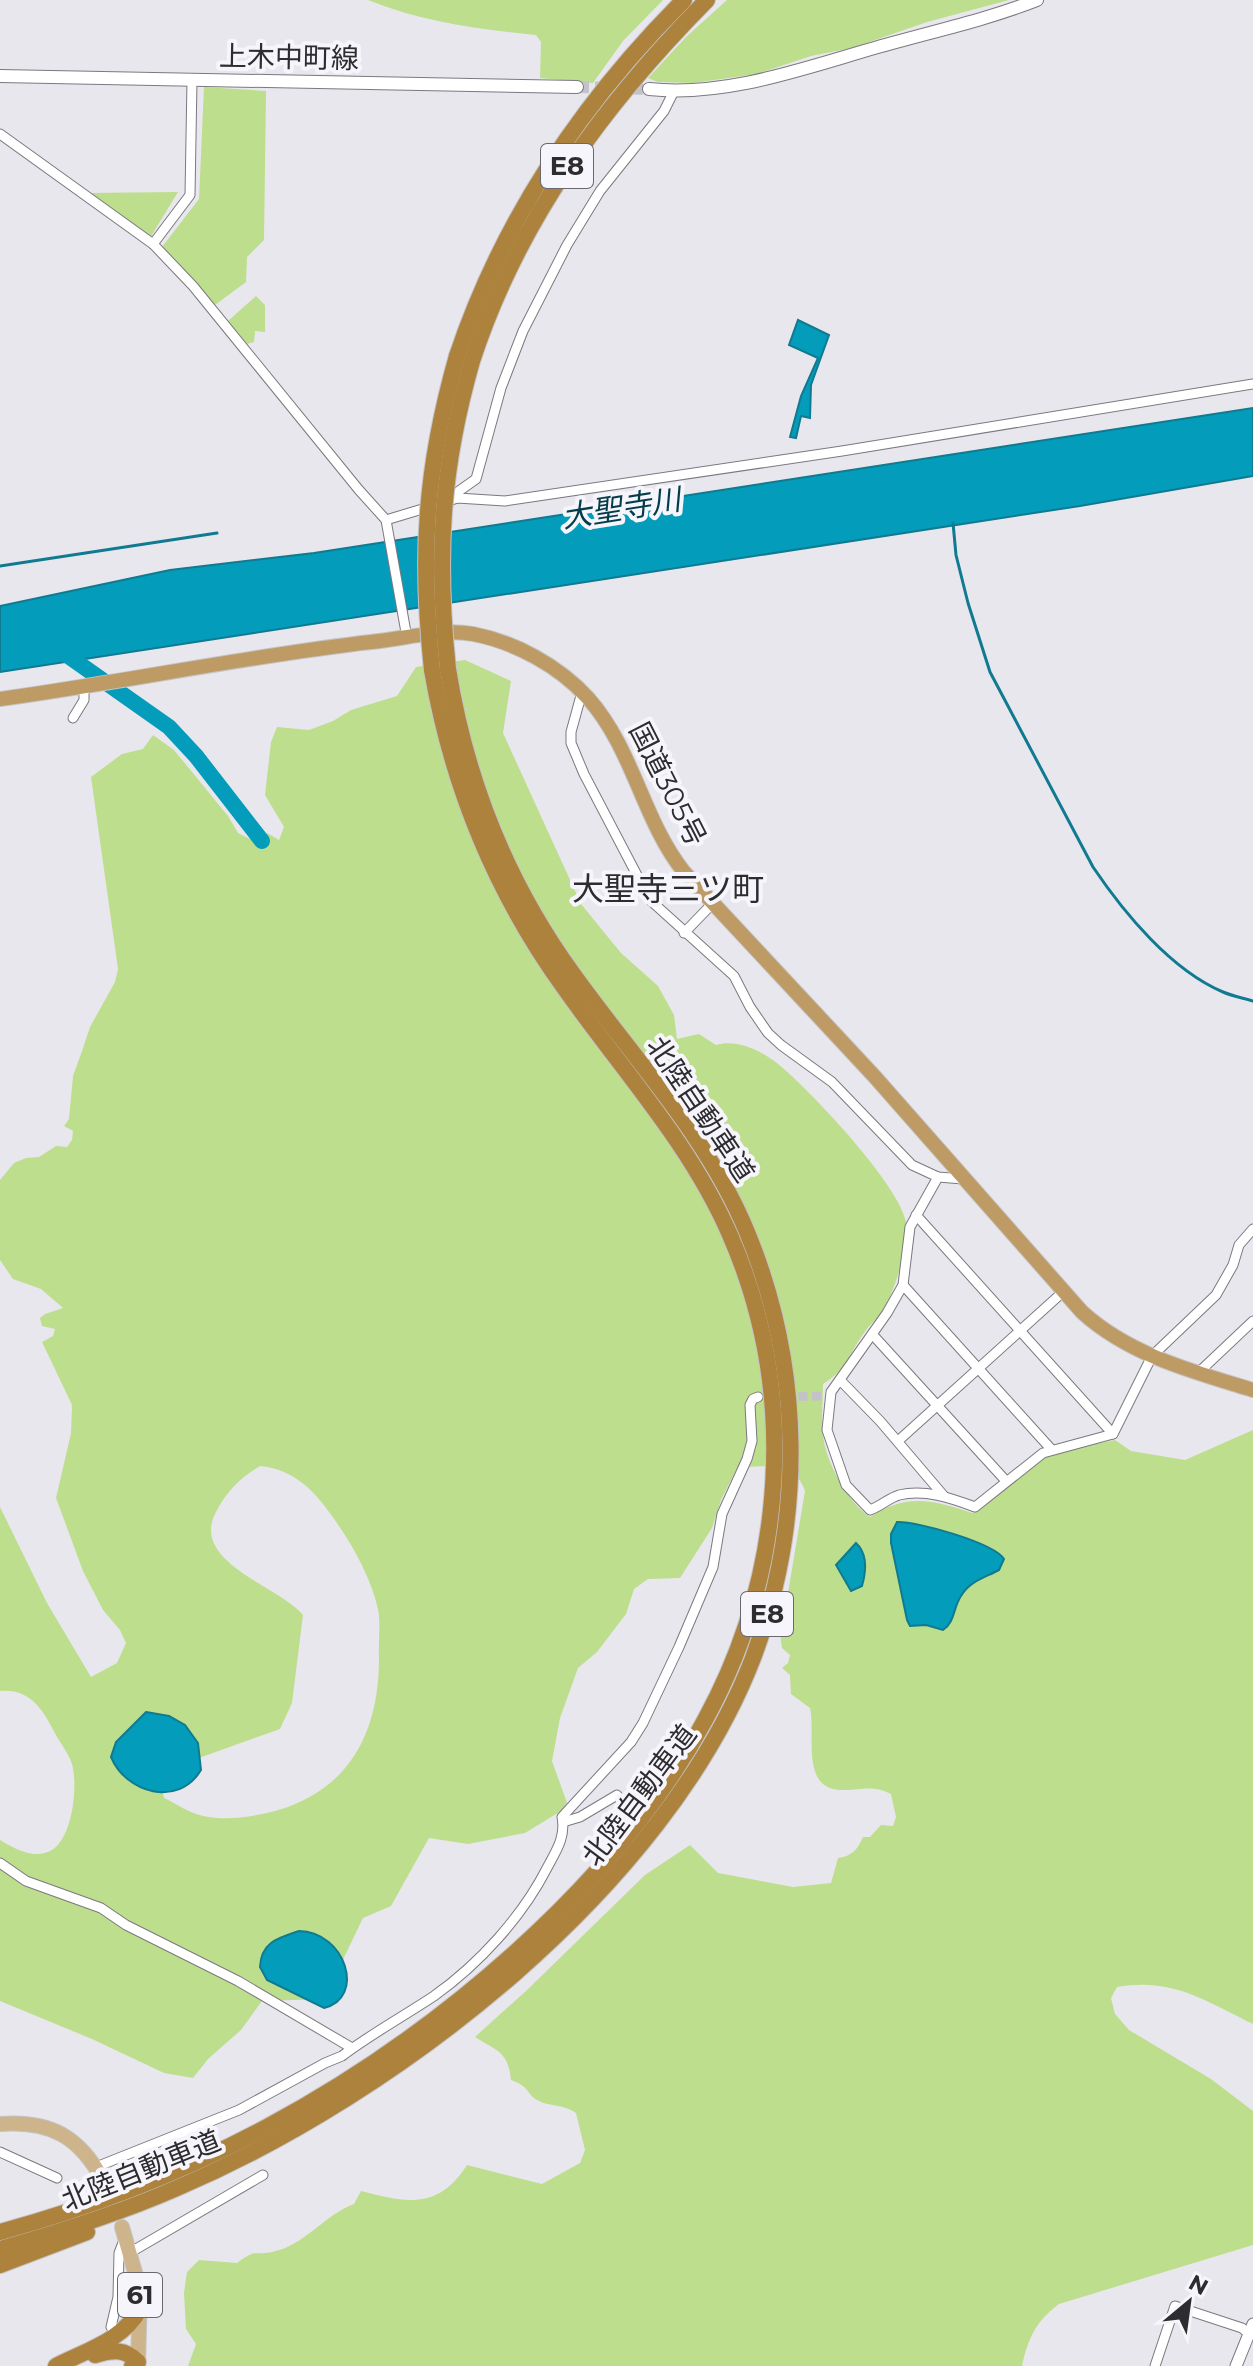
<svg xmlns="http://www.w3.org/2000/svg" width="1253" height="2366" font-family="Montserrat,'Noto Sans JP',sans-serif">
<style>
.green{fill:#bdde8c;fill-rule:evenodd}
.water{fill:#039cba;stroke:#107a90;stroke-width:2}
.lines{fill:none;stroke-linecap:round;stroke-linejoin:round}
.stream{stroke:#107a90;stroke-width:3}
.river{stroke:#039cba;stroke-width:16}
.minor-tunnel{stroke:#c3c2c8;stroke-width:9;stroke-dasharray:9 4.5;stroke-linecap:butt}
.secondary-tunnel{stroke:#c3c2c8;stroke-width:12;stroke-dasharray:12 6;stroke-linecap:butt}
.minor-casing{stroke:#7b797f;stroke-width:11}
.tertiary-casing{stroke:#7b797f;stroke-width:13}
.secondary-casing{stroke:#7b797f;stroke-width:14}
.primary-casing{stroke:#c4c4c5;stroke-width:16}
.trunk-casing{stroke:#c4c4c5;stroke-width:16}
.motorway-casing{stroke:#c4c4c5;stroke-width:18}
.minor{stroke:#fff;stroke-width:9}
.tertiary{stroke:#fff;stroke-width:11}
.secondary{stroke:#fff;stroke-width:12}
.primary{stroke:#ceb48b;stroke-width:14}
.trunk{stroke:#be9b64;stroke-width:14}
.motorway{stroke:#ad823d;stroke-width:16}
.motorway-bridge-casing{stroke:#c4c4c5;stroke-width:18;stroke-linecap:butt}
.motorway-bridge{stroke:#ad823d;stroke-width:16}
.labels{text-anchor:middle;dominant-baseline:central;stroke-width:8;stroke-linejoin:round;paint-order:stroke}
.shield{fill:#f6f5fb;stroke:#69686c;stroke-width:2}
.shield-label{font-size:26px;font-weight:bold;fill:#2d2c2f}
.street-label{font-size:28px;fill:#2d2c2f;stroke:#f6f5fb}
.water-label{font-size:30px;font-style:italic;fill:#043d4a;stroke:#f6f5fb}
.quarter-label{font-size:32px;fill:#2d2c2f;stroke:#f6f5fb}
</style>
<rect width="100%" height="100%" fill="#e9e7ee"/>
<g class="green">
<path d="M368 0H663L623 41 593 83 540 78 541 42 536 35C477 29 423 22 368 0Z"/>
<path d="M727 0H1009L927 22 852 48 811 56 757 74 693 83 658 82 648 78 686 37Z"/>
<path d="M204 87 266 91 264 240 247 257 246 282 215 305 162 247 199 199Z"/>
<path d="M178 192 150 238 87 193Z"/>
<path d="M256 296 265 305V332L255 331 254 342 247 344 228 321Z"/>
<path d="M465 660 511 681 503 733 581 904 621 953 658 986 674 1015 677 1039 699 1034 716 1045C736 1039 760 1050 777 1063 809 1089 899 1184 906 1222 910 1245 893 1297 880 1315 875 1321 868 1326 864 1333 847 1356 850 1367 823 1384 823 1400 821 1419 823 1435 825 1461 849 1504 870 1517 907 1493 933 1500 972 1513L978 1511 1014 1479 1052 1453 1115 1440 1131 1451 1185 1460 1253 1430V2024C1206 2001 1172 1977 1117 1987L1111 1998 1115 2014 1129 2030 1211 2079 1253 2111V2245L1059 2304C1036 2321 1028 2338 1022 2366H188L196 2344 186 2329 184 2293 187 2272 199 2260 237 2263C258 2248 251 2256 272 2252 304 2246 324 2215 354 2204L361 2191C407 2203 438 2210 467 2165L542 2184 580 2163 585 2150 576 2113C564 2104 549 2107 537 2100 526 2093 530 2087 511 2080 508 2051 497 2051 475 2037L527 1990 645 1875 690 1845 718 1873 793 1887 831 1883 838 1858C851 1857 858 1849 863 1837H870L881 1825 893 1826 896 1817 891 1794C870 1784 861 1791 840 1790 800 1788 816 1733 810 1708L791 1694 790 1675 782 1668 788 1663 790 1655 782 1648 780 1633 776 1629 788 1593 805 1491C796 1462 763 1465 737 1468L721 1500 712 1528 680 1578 648 1579 634 1589 626 1614 597 1652 578 1668 560 1718 552 1761 567 1803 561 1811 525 1833 468 1844 429 1838 391 1906 363 1918 324 1999 262 2001 241 2030 208 2059 193 2078 164 2073 92 2039 0 2001V1840C15 1849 35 1860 52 1850 73 1837 78 1785 72 1764 69 1755 62 1745 57 1737 44 1712 32 1688 0 1691V1507L47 1603 91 1677 117 1663 126 1643 120 1630 103 1610 83 1571 56 1498 71 1433 72 1405 42 1342 53 1336 55 1329 42 1326 40 1318 45 1314 63 1308 41 1289 13 1279 0 1260V1180L14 1163 26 1158 39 1157 56 1146 67 1147 72 1140 73 1131 64 1126 69 1119 73 1076 82 1051 90 1027 115 982 118 969 91 777 122 754 143 749 153 735 174 750 228 816 238 833 254 841 267 833 279 840 284 827 265 795 271 742 277 727 309 730 333 721 351 710 397 696 416 667ZM260 1466C293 1469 314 1490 332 1516 352 1544 370 1575 378 1609 381 1624 378 1642 379 1658 379 1732 350 1790 275 1811 251 1817 227 1821 203 1816 189 1813 177 1804 164 1798L161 1785 185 1763 280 1729 292 1703 303 1615C278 1585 187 1562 217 1510 228 1490 240 1478 260 1466Z"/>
</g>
<g class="water">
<path d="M798 320 829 335 811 385 810 418 801 416 796 438 790 437 801 396 818 358 789 345Z"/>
<path d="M1253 408V476L1080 506 0 672V606L170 570 314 553Z"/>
<path d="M897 1522C917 1521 994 1543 1004 1559L999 1570C984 1578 970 1581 961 1596 953 1608 955 1622 943 1630L926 1625 910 1626 907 1620 891 1543V1534Z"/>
<path d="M856 1543C868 1554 866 1572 862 1586L851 1591 836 1565Z"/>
<path d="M146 1712 169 1716 185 1725 198 1743 201 1770C178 1808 126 1793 111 1757L116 1742Z"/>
<path d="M299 1931C346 1932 366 1998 324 2008L267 1980 260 1967C261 1942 278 1938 299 1931Z"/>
</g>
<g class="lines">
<g class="stream">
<path d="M953 523 956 555 968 603 990 672 1093 867C1124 913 1171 970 1223 992 1232 996 1243 998 1253 1001"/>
<path d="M0 566 217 533"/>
</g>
<path class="river" d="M54 646 169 727 196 756 262 841"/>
<path class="minor-tunnel" d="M785 1397 821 1396"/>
<path class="secondary-tunnel" d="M577 87 649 89"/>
<defs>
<g id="minor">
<path d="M0 134 153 244 193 286 359 490 386 520 407 638"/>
<path d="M153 244 190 195 192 80"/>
<path d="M457 498 459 491 476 479 501 388 523 331 567 245 600 191 664 111 674 91"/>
<path d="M443 503 457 498 505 501 842 451 1253 384"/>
<path d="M386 520 429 507"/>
<path d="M582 692 571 732V743L584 774 650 900 734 976 750 1007 768 1033 781 1045 832 1082 912 1165 938 1177 963 1179"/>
<path d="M73 718 84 700V687"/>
<path d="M684 933 713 903"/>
<path d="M938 1177 910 1227 903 1285 887 1313 831 1392 827 1430 846 1485 870 1510C881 1506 889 1498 899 1495 925 1489 951 1498 975 1507L1043 1453 1113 1434 1152 1356 1216 1295 1233 1265 1239 1245 1253 1229"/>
<path d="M916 1215 1113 1434"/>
<path d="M903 1285 1051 1449"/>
<path d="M872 1334 1006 1481"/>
<path d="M1198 1373 1253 1321"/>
<path d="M840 1380 880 1421 943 1495"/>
<path d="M898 1441 1064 1291"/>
<path d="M563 1822 580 1817 617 1795"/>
<path d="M0 1863 26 1881 101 1908 126 1925 238 1981 352 2048"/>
<path d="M0 2152 57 2178"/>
<path d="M96 2167 239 2110 325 2063 342 2056C371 2034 404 2016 434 1996 479 1964 522 1917 547 1868 556 1851 566 1837 562 1817L631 1742 643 1723 679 1647 713 1567 722 1514 747 1459 752 1441 750 1405 753 1399 758 1397"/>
<path d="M131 2252 263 2175"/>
<path d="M111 2327 118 2297 119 2253 124 2240"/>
<path d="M1155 2366 1175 2306 1242 2328 1248 2333"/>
</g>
<path id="tertiary" d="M1236 2366 1253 2324"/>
<g id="secondary">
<path d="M0 76 577 87"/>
<path d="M649 89C732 98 817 63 896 42 943 29 991 18 1037 0"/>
</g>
<g id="primary">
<path d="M0 2124C51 2120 80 2137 104 2182"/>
<path d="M122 2227 140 2290 138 2366"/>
</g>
<path id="trunk" d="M0 699C124 682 247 656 371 642 403 639 441 628 473 634 515 642 559 666 588 698 634 750 642 819 684 872L875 1077 1082 1312C1129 1355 1194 1372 1253 1390"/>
<g id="motorway">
<path d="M457 356C503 219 582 102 684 0"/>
<path d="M472 361C518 220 604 104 707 0"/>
<path d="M0 2232C92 2207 183 2172 267 2127 433 2038 615 1888 705 1720 786 1572 798 1391 730 1235 690 1143 622 1070 565 989 495 892 452 787 432 670"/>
<path d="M0 2249C60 2232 120 2213 177 2188 397 2094 665 1887 753 1658 805 1520 803 1368 747 1232 707 1135 633 1058 573 974 507 883 466 780 448 669"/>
<path d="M0 2265 87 2232"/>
<path d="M95 2355C112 2350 125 2348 138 2362L132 2366"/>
<path d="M56 2366C87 2350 122 2341 140 2309"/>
</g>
</defs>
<use href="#minor" class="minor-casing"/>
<use href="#tertiary" class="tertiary-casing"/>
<use href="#secondary" class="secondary-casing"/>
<use href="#primary" class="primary-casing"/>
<use href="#trunk" class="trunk-casing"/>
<use href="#motorway" class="motorway-casing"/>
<use href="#minor" class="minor"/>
<use href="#tertiary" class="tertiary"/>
<use href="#secondary" class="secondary"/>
<use href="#primary" class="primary"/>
<use href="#trunk" class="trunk"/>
<use href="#motorway" class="motorway"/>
<defs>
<g id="motorway-bridge">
<path d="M448 669C436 558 441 469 472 361"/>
<path d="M432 670C420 554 425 469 457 356"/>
</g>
</defs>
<use href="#motorway-bridge" class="motorway-bridge-casing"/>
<use href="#motorway-bridge" class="motorway-bridge"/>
</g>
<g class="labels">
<g class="shield">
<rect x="541" y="144" width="52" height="44" rx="6"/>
<rect x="741" y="1592" width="52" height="44" rx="6"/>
<rect x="118" y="2273" width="44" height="44" rx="6"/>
</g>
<g class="shield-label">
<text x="567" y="166">E8</text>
<text x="767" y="1614">E8</text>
<text x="140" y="2295">61</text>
</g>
<g class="street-label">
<text transform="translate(289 57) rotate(1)">上木中町線</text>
<text transform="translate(668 784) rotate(63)">国道305号</text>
<text transform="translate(701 1109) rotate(56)">北陸自動車道</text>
<text transform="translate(639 1795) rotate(-53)">北陸自動車道</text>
<text transform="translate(141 2170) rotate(-22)">北陸自動車道</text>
</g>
<g class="water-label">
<text transform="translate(621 508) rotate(-9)">大聖寺川</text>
</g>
<g class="quarter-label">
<text x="668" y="888">大聖寺三ツ町</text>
</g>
</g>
<g transform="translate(1189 2302) rotate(29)" stroke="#f6f5fb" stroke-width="6" paint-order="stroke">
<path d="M0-6L14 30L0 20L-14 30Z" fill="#2d2c2f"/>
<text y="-12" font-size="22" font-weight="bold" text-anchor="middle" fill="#2d2c2f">N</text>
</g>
</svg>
